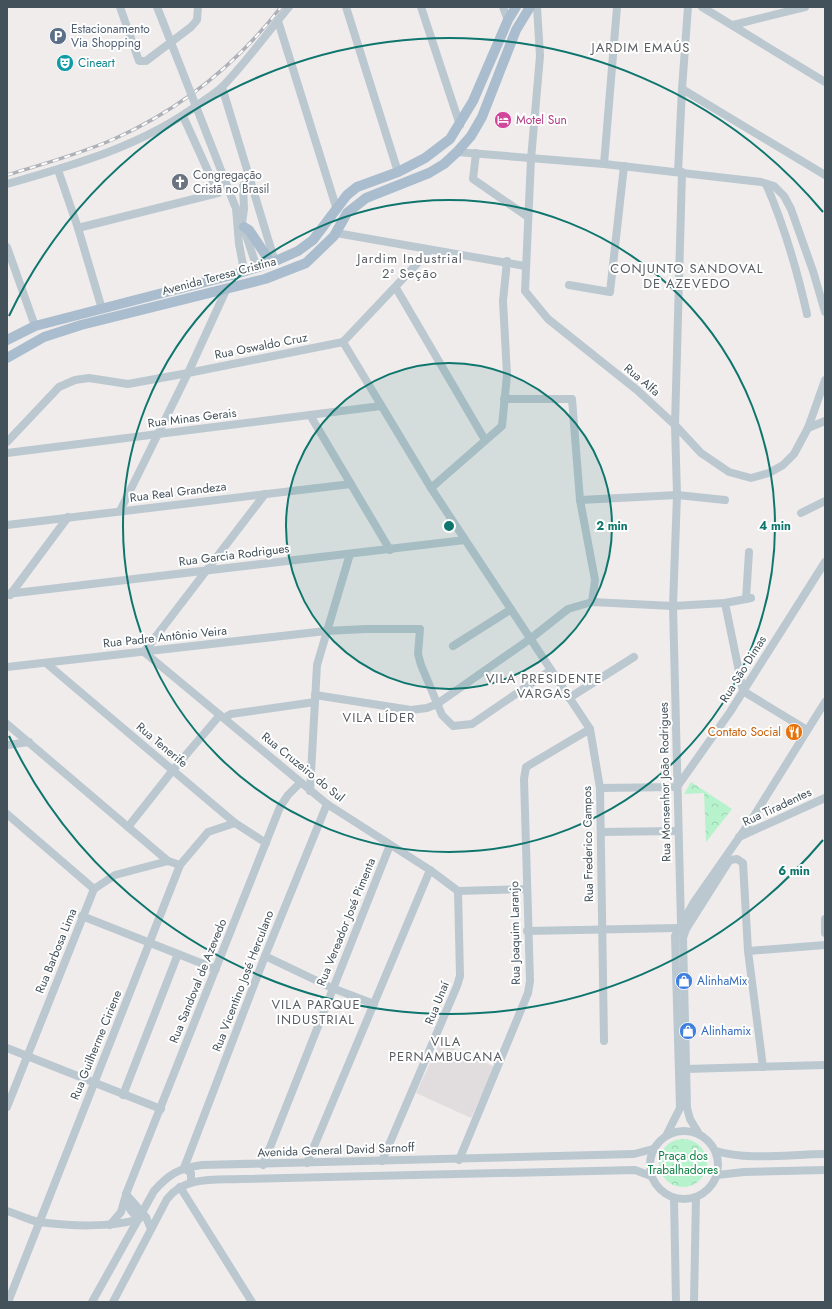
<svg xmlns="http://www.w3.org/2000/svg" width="832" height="1309" font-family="Jost,sans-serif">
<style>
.education{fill:#e1ddde}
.park{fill:url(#park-crowns)}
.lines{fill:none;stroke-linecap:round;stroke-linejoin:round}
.minor{stroke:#bbc8d0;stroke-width:8}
.major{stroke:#a9bdce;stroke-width:10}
.rail-casing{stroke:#aeb2b8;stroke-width:3.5}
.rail{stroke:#fff;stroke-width:2;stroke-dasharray:6;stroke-linecap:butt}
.minor-bridge{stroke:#bbc8d0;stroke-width:8}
.ring{fill:none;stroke:#0f766e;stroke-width:2}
.labels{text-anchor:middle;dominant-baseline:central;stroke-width:4;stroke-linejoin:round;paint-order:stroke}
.service-label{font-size:12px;fill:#4e5e75;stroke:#fff;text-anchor:start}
.culture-label{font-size:12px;fill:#0d838f;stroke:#fff;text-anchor:start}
.hotel-label{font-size:12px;fill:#b23c85;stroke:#fff;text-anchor:start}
.worship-label{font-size:12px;fill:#5b616d;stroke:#fff;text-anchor:start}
.street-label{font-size:12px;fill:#43515b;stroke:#fff}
.food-label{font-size:12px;fill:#c56008;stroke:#fff;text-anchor:end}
.shop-label{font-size:12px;fill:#366cbe;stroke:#fff;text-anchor:start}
.park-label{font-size:12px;fill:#108145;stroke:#fff}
.neighbourhood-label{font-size:13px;letter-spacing:1px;fill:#595d62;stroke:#fff}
.centre{fill:#0f766e;stroke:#fff;stroke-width:2}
.ring-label{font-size:12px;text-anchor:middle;font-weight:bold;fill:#0f766e;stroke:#fff;stroke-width:4;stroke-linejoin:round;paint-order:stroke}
</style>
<defs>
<pattern id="park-crowns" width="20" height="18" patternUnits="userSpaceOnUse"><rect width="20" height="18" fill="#b6f2cb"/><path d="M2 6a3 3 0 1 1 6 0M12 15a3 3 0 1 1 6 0" fill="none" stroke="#9ed1b1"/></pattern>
</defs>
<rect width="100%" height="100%" fill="#f0ecec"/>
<path class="education" d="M440 1042 495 1067 471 1118 416 1093Z"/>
<g class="park">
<path d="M691 782 732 809 706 842 704 793 684 794Z"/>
<circle cx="683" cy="1163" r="24"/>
</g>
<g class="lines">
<g class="minor">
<path d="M120 7 139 61H146L191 27 197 20 198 7"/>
<path d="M157 7 163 22"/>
<path d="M346 7 398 172"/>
<path d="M421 7 460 125"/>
<path d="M503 7 508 20"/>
<path d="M537 7 540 56 531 159 525 291 548 319 637 390 675 425 701 453 729 472 751 478 769 473 783 465 794 454 808 428 825 380"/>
<path d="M702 7 825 82"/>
<path d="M278 21 337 210"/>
<path d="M733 25 805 7"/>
<path d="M222 87 275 262"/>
<path d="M682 89 825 175"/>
<path d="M457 152 604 164 761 182 774 186 784 196 791 209 813 271 825 312"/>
<path d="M476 153 473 179 528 217"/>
<path d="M604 164 617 7"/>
<path d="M58 170 78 228 102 309"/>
<path d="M678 172 682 89 688 7"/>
<path d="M7 184C74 165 142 146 199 104 207 98 216 93 223 86 247 61 267 33 289 7"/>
<path d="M766 184C784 225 797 270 807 314"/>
<path d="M236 208 239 244 243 265 240 272"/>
<path d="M242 223 244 209 243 186 250 177"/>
<path d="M243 226 257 268"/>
<path d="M78 228 218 193 183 116"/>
<path d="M336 233 525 266"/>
<path d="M7 247 35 326"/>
<path d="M569 285 610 292 624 166"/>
<path d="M396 288 485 440"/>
<path d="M343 342 431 488 590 729 600 788 604 1041"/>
<path d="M504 399H572L580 500 595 580 592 602"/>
<path d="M310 415 390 550"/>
<path d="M808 428 825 421"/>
<path d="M7 442 59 387 75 380 89 378 128 384 188 373 343 342 430 250"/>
<path d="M7 453 381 406"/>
<path d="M431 488 502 426 507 375 503 301 507 261"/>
<path d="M265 494 144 652 327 804 430 870 458 891 526 889"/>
<path d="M580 500 677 495 725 500"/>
<path d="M120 511 188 373 227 288"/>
<path d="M801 513 825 501"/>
<path d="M7 525 351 484"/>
<path d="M7 594 465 540"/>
<path d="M10 595 68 517"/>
<path d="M746 599 749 552"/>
<path d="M725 603 743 691 807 730"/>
<path d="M453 646 510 610"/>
<path d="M46 663 235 823 266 843"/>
<path d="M7 667 326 631 366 629H420L418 654 421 665 442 715 453 726 472 724 551 670"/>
<path d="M315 695 411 710 427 708 437 704 530 639 568 609 592 602 673 606 725 603 751 598"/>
<path d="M569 698 634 657"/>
<path d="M224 718 231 714 315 702"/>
<path d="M7 724 168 861"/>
<path d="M7 745 29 742"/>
<path d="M600 788 677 787 730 712 825 562"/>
<path d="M310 791 317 665 350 554"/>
<path d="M7 814 94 889"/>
<path d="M128 827 173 770 220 715"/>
<path d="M601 832 678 831"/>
<path d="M739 837 825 798"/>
<path d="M730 860 737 859 743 863 748 951 763 1067"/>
<path d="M82 916 216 969"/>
<path d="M825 919V933"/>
<path d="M681 924 673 606 677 495 675 425 682 172"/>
<path d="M527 931 678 928"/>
<path d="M748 951 825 945"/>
<path d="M265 956 332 988 374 1004"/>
<path d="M7 1048 161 1109"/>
<path d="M686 1069 825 1065"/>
<path d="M123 1095 178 954"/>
<path d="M7 1107 94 889 115 875 168 861 180 865"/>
<circle cx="684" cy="1165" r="34"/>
<path d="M667 1134 680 1108 675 936 694 902 752 819 825 702"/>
<path d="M699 1134 690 1119 687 1108 683 938 686 929 729 861"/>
<path d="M716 1151C748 1161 791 1154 825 1154"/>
<path d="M459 1160 528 993 530 981 524 779 526 767 590 729"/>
<path d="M382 1161 457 986 460 976 458 891"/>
<path d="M307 1163 430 870"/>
<path d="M263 1165 390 845"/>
<path d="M717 1175 744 1172 825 1170"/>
<path d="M191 1182V1173L184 1168 265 956 327 804"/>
<path d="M180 1187 252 1302"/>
<path d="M126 1194 146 1217 151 1229"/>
<path d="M674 1198 676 1302"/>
<path d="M7 1211C17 1214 29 1220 39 1222 69 1226 111 1228 139 1219"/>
<path d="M139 1218C130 1212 126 1205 126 1194L280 807 288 795 300 783"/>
<path d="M110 1225 121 1212 125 1198"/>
<path d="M8 1302 180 865 208 832 235 823"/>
<path d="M92 1302 154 1191C169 1174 179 1168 202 1165L634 1154 653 1149"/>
<path d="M113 1302 167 1199C185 1176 214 1180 241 1179L635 1170 651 1176"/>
<path d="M694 1302 696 1197"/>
</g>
<g class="major">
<path d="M244 227 249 230 271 263"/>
<path d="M7 340 35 326 236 274 271 263 298 251 313 240 347 195 357 187 398 172 425 158 450 139 473 101 508 20 516 7"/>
<path d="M7 358 44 337 81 325 265 279 306 263 334 236 347 213 366 198 429 173 444 164 457 152 471 136 482 117 516 30 530 7"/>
</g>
<defs>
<path id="rail" d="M7 175C43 164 80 154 114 139 181 109 236 65 281 7"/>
</defs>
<use href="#rail" class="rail-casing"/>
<use href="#rail" class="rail"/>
<path class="minor-bridge" d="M163 22 235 206"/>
</g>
<circle cx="449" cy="526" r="163" fill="#0f766e" fill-opacity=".12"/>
<g class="ring">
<circle cx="449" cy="526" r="163"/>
<circle cx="449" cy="526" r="326"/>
<path d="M823 840A488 488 0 0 1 9 736M9 316A488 488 0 0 1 823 212"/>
</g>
<defs>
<symbol id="parking-disc" viewBox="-11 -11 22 22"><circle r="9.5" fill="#5c6f8a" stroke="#fff"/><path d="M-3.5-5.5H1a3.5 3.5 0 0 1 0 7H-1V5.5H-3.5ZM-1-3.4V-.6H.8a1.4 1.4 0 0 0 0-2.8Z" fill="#fff"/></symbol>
<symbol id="theatre-disc" viewBox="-11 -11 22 22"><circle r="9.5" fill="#0f9aa8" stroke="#fff"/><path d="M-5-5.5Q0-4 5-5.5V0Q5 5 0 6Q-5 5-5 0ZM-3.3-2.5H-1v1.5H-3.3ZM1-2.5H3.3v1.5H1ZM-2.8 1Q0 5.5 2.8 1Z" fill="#fff"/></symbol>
<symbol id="hotel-disc" viewBox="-11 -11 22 22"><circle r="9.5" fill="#d1479c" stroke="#fff"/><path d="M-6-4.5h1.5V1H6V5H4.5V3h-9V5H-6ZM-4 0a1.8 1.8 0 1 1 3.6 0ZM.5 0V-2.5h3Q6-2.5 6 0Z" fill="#fff"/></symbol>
<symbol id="church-disc" viewBox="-11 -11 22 22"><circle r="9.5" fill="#6b7280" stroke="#fff"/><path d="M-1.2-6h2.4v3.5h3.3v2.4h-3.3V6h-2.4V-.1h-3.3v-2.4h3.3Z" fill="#fff"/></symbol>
<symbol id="restaurant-disc" viewBox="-11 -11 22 22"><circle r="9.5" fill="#e8710a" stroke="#fff"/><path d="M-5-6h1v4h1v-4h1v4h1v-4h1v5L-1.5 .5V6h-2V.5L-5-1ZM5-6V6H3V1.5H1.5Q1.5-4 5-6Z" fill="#fff"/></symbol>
<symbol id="shop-disc" viewBox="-11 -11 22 22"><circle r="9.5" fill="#3f7fe0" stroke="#fff"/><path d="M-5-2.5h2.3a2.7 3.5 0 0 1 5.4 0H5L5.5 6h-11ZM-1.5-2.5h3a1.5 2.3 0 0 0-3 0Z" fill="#fff"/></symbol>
</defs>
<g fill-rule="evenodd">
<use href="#parking-disc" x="48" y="26" width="20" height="20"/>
<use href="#theatre-disc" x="55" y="53" width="20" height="20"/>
<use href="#hotel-disc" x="493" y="110" width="20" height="20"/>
<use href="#church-disc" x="170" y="172" width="20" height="20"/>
<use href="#restaurant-disc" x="784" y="722" width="20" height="20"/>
<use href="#shop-disc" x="674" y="971" width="20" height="20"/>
<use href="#shop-disc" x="678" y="1021" width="20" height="20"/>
</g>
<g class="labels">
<g class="service-label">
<text x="71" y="29">Estacionamento<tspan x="71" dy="14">Via Shopping</tspan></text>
</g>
<g class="culture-label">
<text x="78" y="63">Cineart</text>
</g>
<g class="hotel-label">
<text x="516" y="120">Motel Sun</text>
</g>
<g class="worship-label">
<text x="193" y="175">Congregação<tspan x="193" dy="14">Cristã no Brasil</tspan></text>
</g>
<g class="street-label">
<text transform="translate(219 276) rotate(-15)">Avenida Teresa Cristina</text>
<text transform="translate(261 346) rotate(-11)">Rua Oswaldo Cruz</text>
<text transform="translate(642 380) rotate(40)">Rua Alfa</text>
<text transform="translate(192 418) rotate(-7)">Rua Minas Gerais</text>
<text transform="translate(178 492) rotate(-7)">Rua Real Grandeza</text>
<text transform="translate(234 555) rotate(-7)">Rua Garcia Rodrigues</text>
<text transform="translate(165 637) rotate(-6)">Rua Padre Antônio Veira</text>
<text transform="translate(743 669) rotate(-58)">Rua São Dimas</text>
<text transform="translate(162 745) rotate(40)">Rua Tenerife</text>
<text transform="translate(303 767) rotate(39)">Rua Cruzeiro do Sul</text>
<text transform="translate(665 782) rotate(-91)">Rua Monsenhor João Rodrigues</text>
<text transform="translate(777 807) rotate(-25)">Rua Tiradentes</text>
<text transform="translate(588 844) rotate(-91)">Rua Frederico Campos</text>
<text transform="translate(346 922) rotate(-68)">Rua Vereador José Pimenta</text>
<text transform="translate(515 933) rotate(-91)">Rua Joaquim Laranjo</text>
<text transform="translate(56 951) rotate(-68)">Rua Barbosa Lima</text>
<text transform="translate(198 981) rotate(-68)">Rua Sandoval de Azevedo</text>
<text transform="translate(243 981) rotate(-69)">Rua Vicentino José Herculano</text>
<text transform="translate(437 1003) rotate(-68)">Rua Unaí</text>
<text transform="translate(96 1045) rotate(-68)">Rua Guilherme Ciriene</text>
<text transform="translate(336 1150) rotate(-2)">Avenida General David Sarnoff</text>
</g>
<g class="food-label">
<text x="781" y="732">Contato Social</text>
</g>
<g class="shop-label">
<text x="697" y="981">AlinhaMix</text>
<text x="701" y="1031">Alinhamix</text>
</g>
<g class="park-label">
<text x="683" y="1156">Praça dos<tspan x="683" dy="14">Trabalhadores</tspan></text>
</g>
<g class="neighbourhood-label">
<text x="641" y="47">JARDIM EMAÚS</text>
<text x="410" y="258">Jardim Industrial<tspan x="410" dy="15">2ª Seção</tspan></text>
<text x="687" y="268">CONJUNTO SANDOVAL<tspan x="687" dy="15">DE AZEVEDO</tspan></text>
<text x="544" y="678">VILA PRESIDENTE<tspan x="544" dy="15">VARGAS</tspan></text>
<text x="379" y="717">VILA LÍDER</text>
<text x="316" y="1004">VILA PARQUE<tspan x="316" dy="15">INDUSTRIAL</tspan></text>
<text x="446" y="1041">VILA<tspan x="446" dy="15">PERNAMBUCANA</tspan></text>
</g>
</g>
<circle cx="449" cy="526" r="6" class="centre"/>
<g class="ring-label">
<text x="612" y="530">2 min</text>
<text x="775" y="530">4 min</text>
<text x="794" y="875">6 min</text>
</g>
<rect width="832" height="1309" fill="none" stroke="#43515b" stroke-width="16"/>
</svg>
